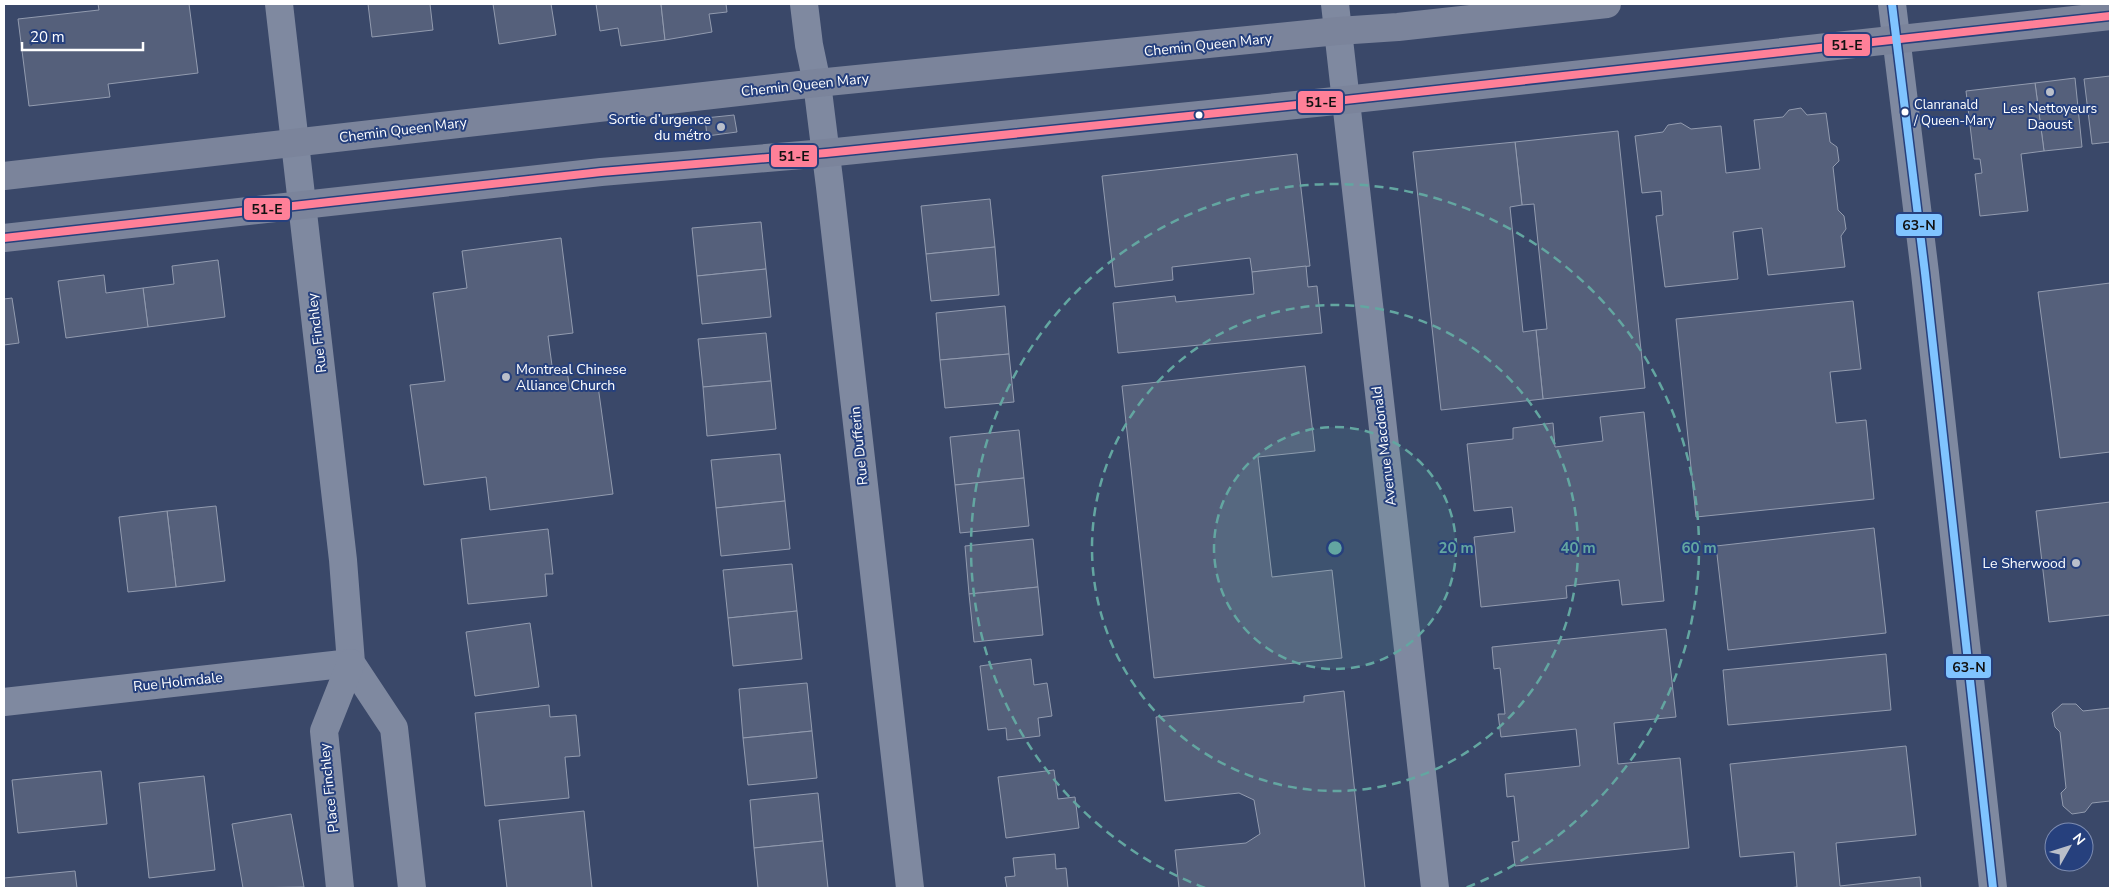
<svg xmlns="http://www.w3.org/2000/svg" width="2114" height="892" font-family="'Nunito Sans',sans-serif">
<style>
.building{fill:#55607b;stroke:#929baf}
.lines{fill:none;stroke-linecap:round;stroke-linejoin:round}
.street{stroke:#7f89a0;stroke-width:28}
.secondary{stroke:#7b849b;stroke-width:28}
.bus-1-casing{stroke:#26407d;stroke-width:11}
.bus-2-casing{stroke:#26407d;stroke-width:11}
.bus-1{stroke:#ff8098;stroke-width:8}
.bus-2{stroke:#80c4ff;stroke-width:8}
.ring{fill:none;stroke:#63a6a1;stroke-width:2.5;stroke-dasharray:9 6}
.poi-dot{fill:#babfca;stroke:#26407d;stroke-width:2}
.bus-dot{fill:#fff;stroke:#26407d;stroke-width:2}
.labels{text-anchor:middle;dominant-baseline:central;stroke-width:4;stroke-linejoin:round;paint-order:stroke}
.bus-label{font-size:13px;fill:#fff;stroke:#26407d;text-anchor:start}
.street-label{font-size:14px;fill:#fff;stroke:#26407d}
.poi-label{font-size:14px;fill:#fff;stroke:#26407d;text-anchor:end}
.centre{fill:#63a6a1;stroke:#26407d;stroke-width:2.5}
.ring-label{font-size:15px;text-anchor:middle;font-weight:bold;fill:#63a6a1;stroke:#26407d;stroke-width:4;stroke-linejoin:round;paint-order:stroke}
.line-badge{stroke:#26407d;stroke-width:2}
.pale-badge-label{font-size:14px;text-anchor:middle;font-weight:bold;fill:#111}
</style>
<rect width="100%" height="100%" fill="#3a4869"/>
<g class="building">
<path d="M98 4H189L198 73 108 84 110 97 29 106 18 19 99 10Z"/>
<path d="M368 4H430L433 30 372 37Z"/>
<path d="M493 4H551L556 35 499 44Z"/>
<path d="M596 4H661L665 40 621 46 618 28 600 31Z"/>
<path d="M661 4H726L727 12 709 14 712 32 665 40Z"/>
<path d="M2110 76V142L2092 144 2084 79Z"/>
<path d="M2075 78 2082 147 2044 151 2035 83Z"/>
<path d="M2035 83 2044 151 2021 154 2028 211 1980 216 1975 174 1982 173 1980 159H1974L1966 91Z"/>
<path d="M1801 108 1807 115 1826 113 1830 142 1837 147 1839 161 1833 167 1838 210 1844 216 1846 229 1841 236 1845 267 1768 275 1762 228 1733 232 1738 279 1665 287 1656 216 1663 215 1661 191 1642 193 1635 136 1663 132 1668 125 1681 123 1691 129 1721 126 1726 173 1760 169 1754 120 1783 117 1789 110Z"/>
<path d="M734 115 737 132 707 136 705 118Z"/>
<path d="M1618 131 1645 388 1543 399 1536 330 1547 329 1534 204 1522 205 1515 142Z"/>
<path d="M1515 142 1522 205 1510 207 1523 332 1536 330 1543 399 1441 410 1413 152Z"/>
<path d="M1297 154 1310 266 1252 272 1250 258 1172 267 1173 280 1115 287 1102 176Z"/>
<path d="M990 199 995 247 926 254 921 206Z"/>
<path d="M761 222 766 269 697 276 692 228Z"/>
<path d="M561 238 573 333 548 336 553 373 567 371 570 390 598 386 613 494 490 510 486 477 424 485 410 385 445 381 433 293 467 288 462 251Z"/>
<path d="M995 247 999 295 931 301 926 254Z"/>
<path d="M218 260 225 317 148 327 143 288 174 284 172 266Z"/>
<path d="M1306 266 1308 287 1317 286 1322 333 1118 353 1113 303 1175 296 1176 302 1254 294 1252 272Z"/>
<path d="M766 269 771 317 702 324 697 276Z"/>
<path d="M104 275 106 293 143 288 148 327 66 338 58 281Z"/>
<path d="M2110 283V452L2060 458 2038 292Z"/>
<path d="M12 298 19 343 4 345V299Z"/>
<path d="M1853 301 1861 369 1830 372 1836 423 1866 420 1874 499 1696 517 1676 319Z"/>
<path d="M1005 306 1009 354 940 360 936 313Z"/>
<path d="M766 333 771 381 703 387 698 339Z"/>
<path d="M1009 354 1014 402 945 408 940 360Z"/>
<path d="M1305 366 1315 451 1258 457 1272 577 1332 570 1342 658 1154 678 1122 386Z"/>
<path d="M771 381 776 429 707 436 703 387Z"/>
<path d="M1644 412 1664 601 1622 605 1619 580 1566 586 1567 598 1481 607 1474 537 1515 532 1512 507 1474 511 1467 444 1513 439V428L1553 423 1555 447 1603 441 1600 417Z"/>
<path d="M1019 430 1024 478 955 485 950 437Z"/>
<path d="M780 454 785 501 716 508 711 460Z"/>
<path d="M1024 478 1029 526 960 533 955 485Z"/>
<path d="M785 501 790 549 721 556 716 508Z"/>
<path d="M2110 502V615L2049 622 2036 511Z"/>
<path d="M216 506 225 581 176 587 167 511Z"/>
<path d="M167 511 176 587 128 592 119 517Z"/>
<path d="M1874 528 1886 633 1728 650 1716 546Z"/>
<path d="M548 529 553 574H545L547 596 468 604 461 539Z"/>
<path d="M1033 539 1038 587 969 594 965 546Z"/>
<path d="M792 564 797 611 728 618 723 570Z"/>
<path d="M1038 587 1043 635 974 642 969 594Z"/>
<path d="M797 611 802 659 733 666 728 618Z"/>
<path d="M530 623 539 687 475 696 466 632Z"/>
<path d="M1666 629 1676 717 1614 723 1618 764 1680 758 1689 848 1515 866 1512 842 1519 841 1514 796 1507 797 1505 774 1580 766 1576 729 1501 737 1498 714H1505L1500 668 1494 669 1492 647Z"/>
<path d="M1886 654 1891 710 1728 725 1723 670Z"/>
<path d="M1031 659 1034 685 1047 683 1052 716 1038 718 1040 736 1007 740 1006 728 988 730 980 666Z"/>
<path d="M807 683 812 731 743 738 739 689Z"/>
<path d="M1344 691 1365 888H1179L1175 850 1246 843 1260 834 1254 800 1239 793 1165 801 1156 717 1304 702V696Z"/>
<path d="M2062 704H2076L2083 711 2110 708V801L2092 803 2085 812 2072 814 2063 806 2061 793 2066 788 2060 732 2055 727 2052 713Z"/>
<path d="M549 705 550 717 576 715 580 756 565 757 569 798 485 806 475 713Z"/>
<path d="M812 731 817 778 748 785 743 738Z"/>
<path d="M1906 746 1916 835 1836 843 1840 886 1920 877 1921 888H1789L1797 887 1794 852 1740 857 1730 764Z"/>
<path d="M1054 770 1058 799 1075 797 1079 828 1006 838 998 777Z"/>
<path d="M101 771 107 824 18 833 12 780Z"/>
<path d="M204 776 215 870 149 878 139 783Z"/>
<path d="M818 793 823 841 754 848 750 800Z"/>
<path d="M584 811 592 888H507L499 820Z"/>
<path d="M291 814 304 887 243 888 232 824Z"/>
<path d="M823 841 828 888H758L754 848Z"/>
<path d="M1055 854 1056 869 1066 868 1068 888H1007L1005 877 1015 876 1013 858Z"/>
<path d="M75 871 77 888H4V878Z"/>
</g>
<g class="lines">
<g class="street">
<path d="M279 4 343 560 351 663 394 728 412 888"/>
<path d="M804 4 809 45 817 83 830 187 910 888"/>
<path d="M1335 4 1435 888"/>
<path d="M1892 4 1925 273 1993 888"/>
<path d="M4 702 351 663"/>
<path d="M340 888 324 731 351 663"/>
</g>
<g class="secondary">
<path d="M4 176 817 83 1338 31 1398 27 1607 4"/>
<path d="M4 238 601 172 826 153 1345 100 2110 16"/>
</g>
<defs>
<path id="bus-1" d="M4 238 601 172 826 153 1345 100 2110 16"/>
<path id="bus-2" d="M1892 4 1925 273 1993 888"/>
</defs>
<use href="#bus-1" class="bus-1-casing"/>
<use href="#bus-2" class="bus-2-casing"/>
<use href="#bus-1" class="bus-1"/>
<use href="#bus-2" class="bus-2"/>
</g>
<circle cx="1335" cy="548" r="121" fill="#63a6a1" fill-opacity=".12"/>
<g class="ring">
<circle cx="1335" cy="548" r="121"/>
<circle cx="1335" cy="548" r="243"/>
<path d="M1205 888A364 364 0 1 1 1465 888"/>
</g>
<g class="poi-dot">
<circle cx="2050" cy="92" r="5"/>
<circle cx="721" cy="127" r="5"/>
<circle cx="506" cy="377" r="5"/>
<circle cx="2076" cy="563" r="5"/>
</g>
<g class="bus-dot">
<circle cx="1905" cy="112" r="4.5"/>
<circle cx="1199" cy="115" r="4.5"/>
</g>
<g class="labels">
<g class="bus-label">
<text x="1914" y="105">Clanranald<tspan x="1914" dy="16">/ Queen-Mary</tspan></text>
</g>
<g class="street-label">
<text transform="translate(1208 45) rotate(-6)">Chemin Queen Mary</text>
<text transform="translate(805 85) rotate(-6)">Chemin Queen Mary</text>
<text transform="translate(403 130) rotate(-7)">Chemin Queen Mary</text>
<text transform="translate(317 333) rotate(-97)">Rue Finchley</text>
<text transform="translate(859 446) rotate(-96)">Rue Dufferin</text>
<text transform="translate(1384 446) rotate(-97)">Avenue Macdonald</text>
<text transform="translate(178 682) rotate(-6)">Rue Holmdale</text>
<text transform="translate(329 788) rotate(-96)">Place Finchley</text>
</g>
<g class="poi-label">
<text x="2050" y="108" text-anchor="middle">Les Nettoyeurs<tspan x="2050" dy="16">Daoust</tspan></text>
<text x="711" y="119">Sortie d’urgence<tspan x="711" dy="16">du métro</tspan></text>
<text x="516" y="369" text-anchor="start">Montreal Chinese<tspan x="516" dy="16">Alliance Church</tspan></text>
<text x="2066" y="563">Le Sherwood</text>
</g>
</g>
<circle cx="1335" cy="548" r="8" class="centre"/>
<g class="ring-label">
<text x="1456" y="553">20 m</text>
<text x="1578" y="553">40 m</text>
<text x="1699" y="553">60 m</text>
</g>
<g class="line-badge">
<rect x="1823" y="33" width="48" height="24" rx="5" fill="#ff8098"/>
<rect x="1297" y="90" width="47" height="24" rx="5" fill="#ff8098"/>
<rect x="770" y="144" width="48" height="24" rx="5" fill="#ff8098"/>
<rect x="243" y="197" width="48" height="24" rx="5" fill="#ff8098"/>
<rect x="1895" y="213" width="48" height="24" rx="5" fill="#80c4ff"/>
<rect x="1945" y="655" width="47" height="24" rx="5" fill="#80c4ff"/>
</g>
<g class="pale-badge-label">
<text x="1847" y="50">51-E</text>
<text x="1321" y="107">51-E</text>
<text x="794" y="161">51-E</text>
<text x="267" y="214">51-E</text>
<text x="1919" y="230">63-N</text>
<text x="1969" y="672">63-N</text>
</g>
<rect width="2114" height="892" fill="none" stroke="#ffffff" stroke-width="10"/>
<g transform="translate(2069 847) rotate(51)"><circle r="24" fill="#26407d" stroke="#7d8cb1"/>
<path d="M0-4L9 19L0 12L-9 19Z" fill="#babfca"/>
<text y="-8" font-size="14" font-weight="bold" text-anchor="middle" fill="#ffffff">N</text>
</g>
<path d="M22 42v8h121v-8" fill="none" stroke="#ffffff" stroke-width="2.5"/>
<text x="30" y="42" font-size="15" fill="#ffffff" stroke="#26407d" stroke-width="4" paint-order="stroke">20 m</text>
</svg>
